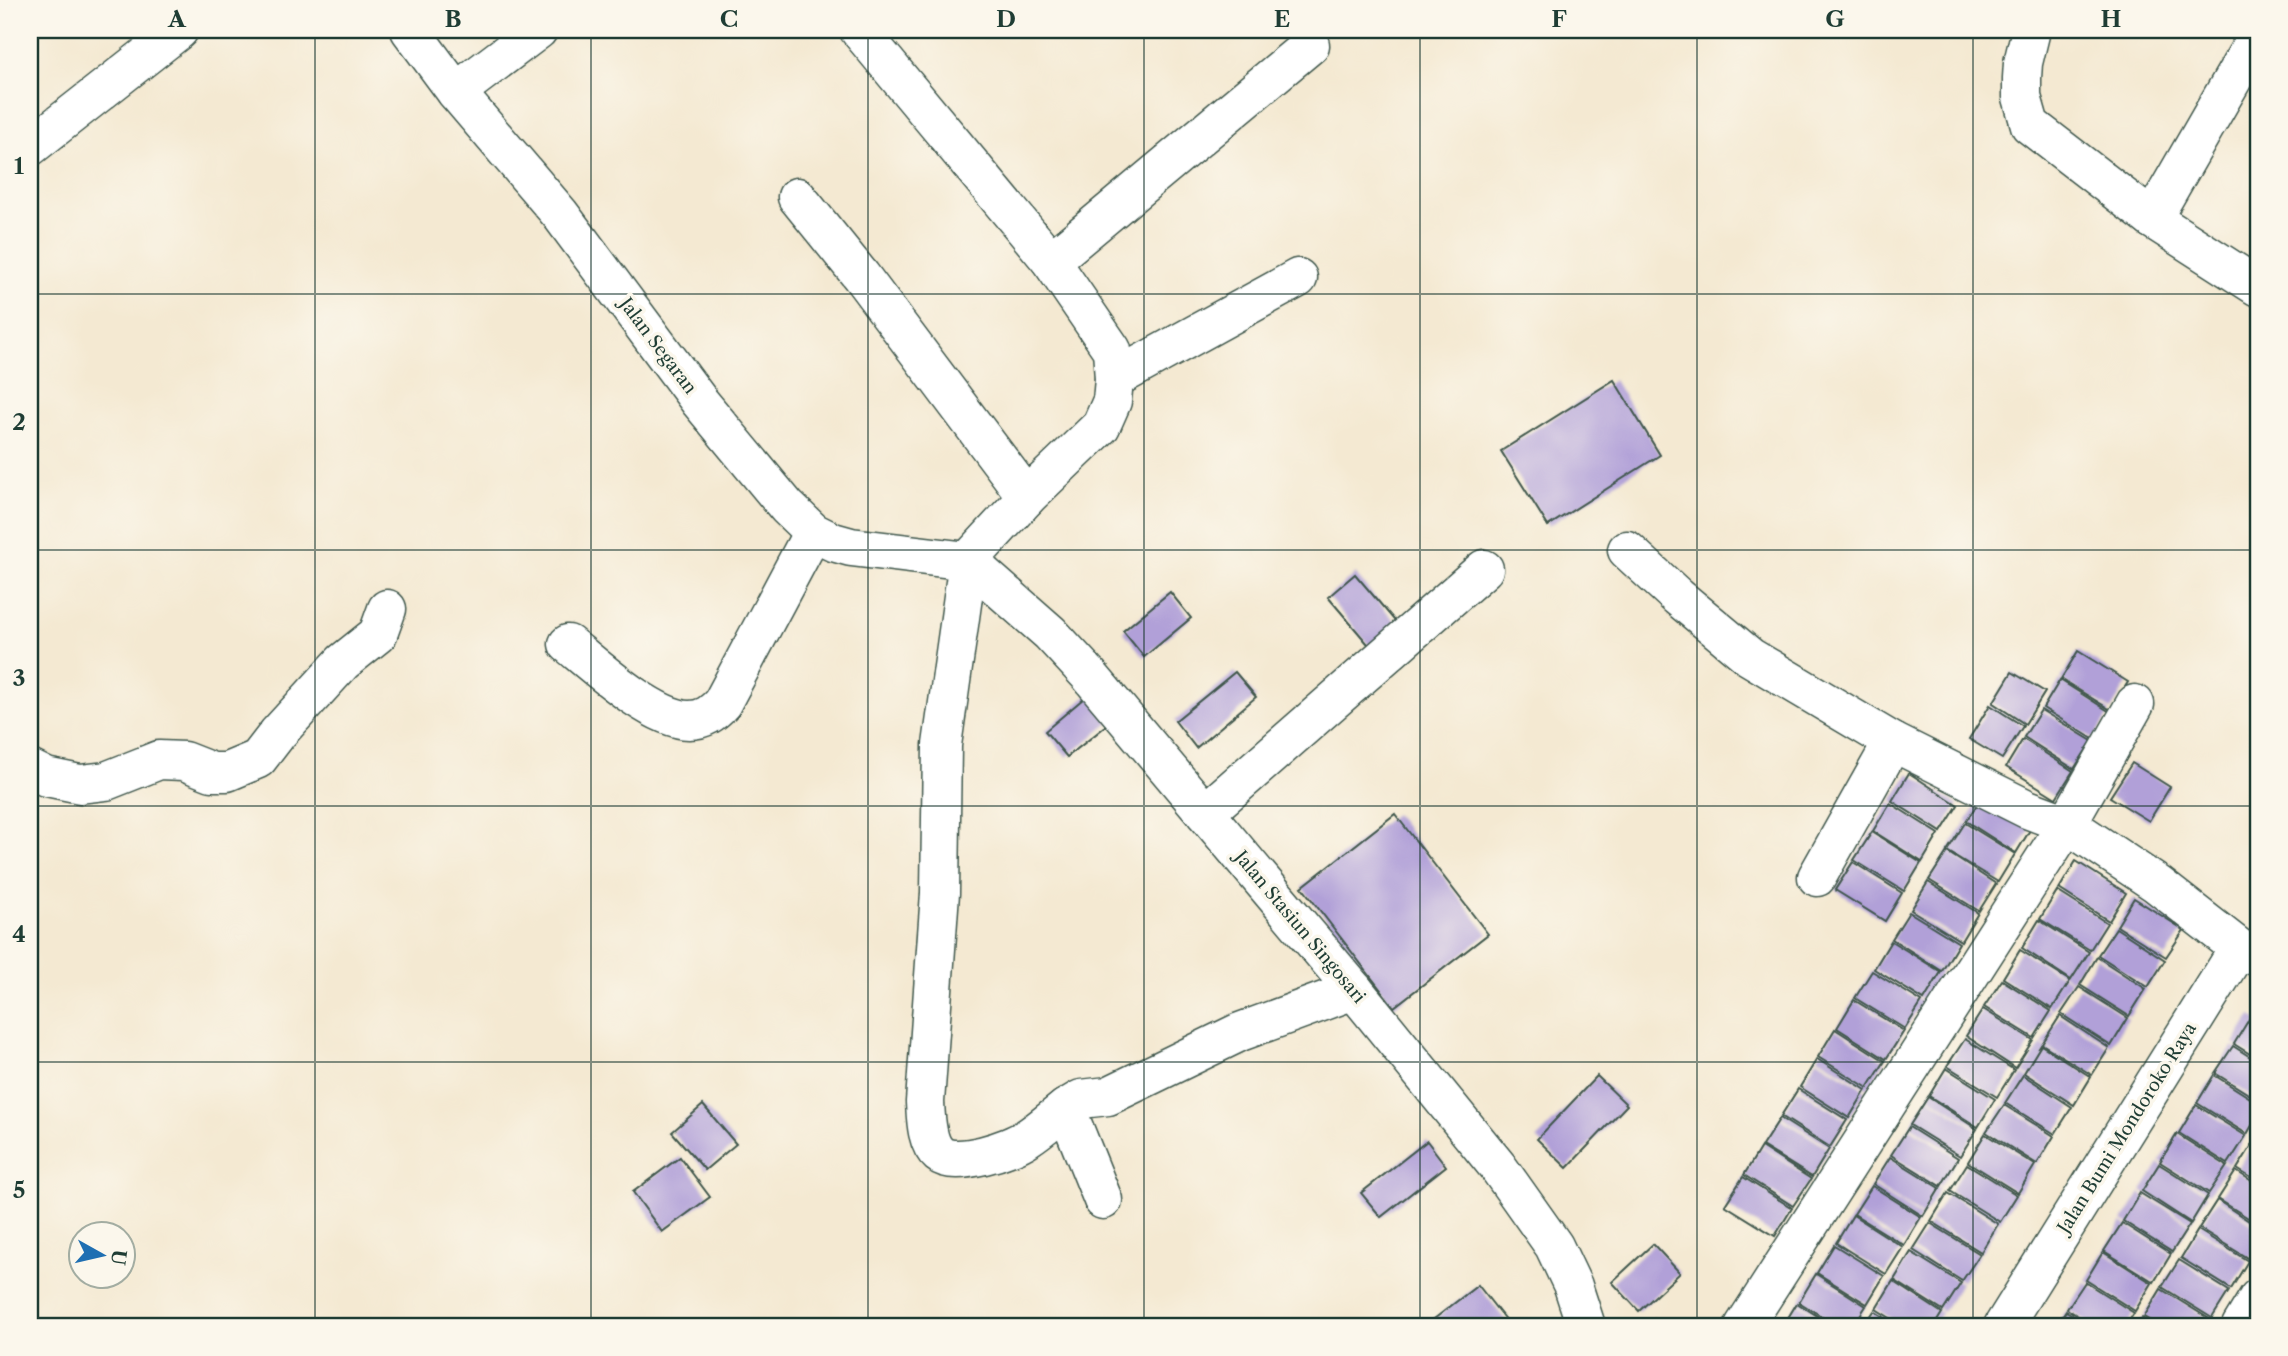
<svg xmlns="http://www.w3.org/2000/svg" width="2288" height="1356" font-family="'Libre Caslon Text',serif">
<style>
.building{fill:#b1a0d8}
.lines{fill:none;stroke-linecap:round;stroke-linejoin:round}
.minor-casing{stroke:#3f574c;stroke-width:41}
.minor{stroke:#fff;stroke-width:38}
.grid{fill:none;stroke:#1f3d34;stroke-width:2;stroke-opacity:0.55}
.labels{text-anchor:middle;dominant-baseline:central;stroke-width:7;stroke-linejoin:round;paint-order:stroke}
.street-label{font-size:18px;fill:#1f3d34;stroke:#fbf7ec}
.neatline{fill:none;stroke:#1f3d34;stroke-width:2.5}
.grid-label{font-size:23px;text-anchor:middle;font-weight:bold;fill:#1f3d34}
</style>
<rect width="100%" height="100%" fill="#fbf7ec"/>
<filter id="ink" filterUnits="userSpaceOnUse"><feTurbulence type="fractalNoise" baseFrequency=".0143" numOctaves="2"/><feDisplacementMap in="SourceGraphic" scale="14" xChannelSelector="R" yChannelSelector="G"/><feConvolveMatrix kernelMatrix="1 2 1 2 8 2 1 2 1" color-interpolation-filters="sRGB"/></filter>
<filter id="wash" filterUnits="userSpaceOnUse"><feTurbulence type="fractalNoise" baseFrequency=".00686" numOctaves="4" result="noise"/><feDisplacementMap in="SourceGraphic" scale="28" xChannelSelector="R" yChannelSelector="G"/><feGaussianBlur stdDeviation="1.57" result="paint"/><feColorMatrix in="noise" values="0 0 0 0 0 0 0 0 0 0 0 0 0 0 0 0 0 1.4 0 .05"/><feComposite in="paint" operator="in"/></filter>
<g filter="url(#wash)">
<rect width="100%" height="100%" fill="#f4e9d2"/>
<g id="blocks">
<g class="building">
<path d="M1614 380 1660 455 1548 526 1501 451Z"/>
<path d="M1355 574 1400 627 1373 650 1328 597Z"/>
<path d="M1170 592 1191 618 1144 657 1123 631Z"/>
<path d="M2078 651 2128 682 2111 710 2061 679Z"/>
<path d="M1235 672 1256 697 1196 748 1175 721Z"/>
<path d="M2012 672 2045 692 2025 724 1993 703Z"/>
<path d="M2060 680 2110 712 2093 739 2043 708Z"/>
<path d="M1090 693 1112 721 1067 757 1045 731Z"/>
<path d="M1990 705 2023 726 2002 759 1969 739Z"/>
<path d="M2041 710 2092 741 2074 769 2024 737Z"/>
<path d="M2023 739 2073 771 2056 798 2006 767Z"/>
<path d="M2132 763 2170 787 2149 821 2110 797Z"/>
<path d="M1909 773 1958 805 1941 832 1892 801Z"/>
<path d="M1984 794 2033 825 2016 853 1966 821Z"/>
<path d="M1890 803 1939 834 1922 862 1873 831Z"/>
<path d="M1395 814 1488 934 1394 1007 1302 887Z"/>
<path d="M1965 823 2015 854 1998 882 1947 851Z"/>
<path d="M1872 832 1921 863 1904 891 1854 860Z"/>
<path d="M1947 852 1996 884 1979 911 1929 880Z"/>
<path d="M2076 861 2126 893 2109 921 2059 889Z"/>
<path d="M1853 862 1902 893 1885 921 1835 890Z"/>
<path d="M1928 882 1978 913 1961 941 1911 910Z"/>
<path d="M2057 891 2107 923 2090 950 2040 919Z"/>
<path d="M2134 898 2184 930 2166 957 2117 926Z"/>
<path d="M1909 912 1959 943 1942 971 1892 939Z"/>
<path d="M2039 920 2089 952 2071 980 2022 948Z"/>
<path d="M2116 928 2165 960 2148 987 2098 955Z"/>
<path d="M1891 941 1941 972 1924 1000 1874 969Z"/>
<path d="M2020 950 2070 981 2052 1009 2003 978Z"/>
<path d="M2097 957 2146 989 2129 1016 2080 985Z"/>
<path d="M1872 971 1922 1002 1905 1029 1855 998Z"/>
<path d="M2002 980 2051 1011 2034 1038 1984 1007Z"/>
<path d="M2079 987 2128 1018 2111 1046 2061 1014Z"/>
<path d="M1854 1000 1904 1031 1886 1059 1837 1028Z"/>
<path d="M1983 1009 2033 1040 2015 1068 1966 1036Z"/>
<path d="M2060 1016 2109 1048 2092 1075 2042 1044Z"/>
<path d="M2251 1016 2258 1020V1059L2234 1044Z"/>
<path d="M1835 1029 1885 1061 1868 1088 1818 1057Z"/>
<path d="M1965 1039 2014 1070 1997 1097 1947 1066Z"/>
<path d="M2041 1045 2091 1077 2074 1105 2024 1073Z"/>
<path d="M2233 1046 2258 1062V1100L2215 1073Z"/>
<path d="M1817 1059 1866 1090 1849 1118 1800 1087Z"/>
<path d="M1946 1068 1995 1099 1978 1127 1929 1096Z"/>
<path d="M2023 1075 2072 1107 2055 1134 2005 1103Z"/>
<path d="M2214 1075 2258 1103V1115L2247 1134 2197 1103Z"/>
<path d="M1597 1076 1627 1105 1567 1168 1537 1139Z"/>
<path d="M1798 1089 1847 1120 1830 1147 1781 1116Z"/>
<path d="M1928 1097 1977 1129 1960 1156 1910 1125Z"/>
<path d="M703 1105 736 1144 705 1170 672 1132Z"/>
<path d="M2004 1105 2054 1136 2037 1164 1986 1132Z"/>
<path d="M2196 1105 2246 1136 2228 1164 2179 1133Z"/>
<path d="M1780 1118 1829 1149 1812 1177 1762 1146Z"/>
<path d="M1909 1127 1958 1158 1941 1186 1891 1155Z"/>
<path d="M1985 1134 2035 1165 2018 1193 1968 1162Z"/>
<path d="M2177 1134 2227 1166 2209 1193 2160 1162Z"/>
<path d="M1427 1141 1446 1166 1381 1217 1361 1193Z"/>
<path d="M2254 1142 2258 1145V1182L2237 1169Z"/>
<path d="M1761 1147 1811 1179 1793 1206 1744 1175Z"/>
<path d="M680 1157 710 1197 662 1232 633 1192Z"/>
<path d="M1890 1157 1940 1188 1923 1216 1873 1184Z"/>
<path d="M1967 1164 2017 1195 2000 1222 1950 1191Z"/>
<path d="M2159 1164 2208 1195 2191 1223 2142 1191Z"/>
<path d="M2236 1171 2258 1185V1224L2218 1199Z"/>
<path d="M1743 1177 1792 1208 1775 1236 1725 1205Z"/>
<path d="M1872 1186 1921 1217 1904 1245 1854 1214Z"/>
<path d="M1948 1193 1998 1224 1981 1252 1931 1221Z"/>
<path d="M2140 1193 2190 1224 2172 1252 2123 1221Z"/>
<path d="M2217 1200 2258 1227V1244L2249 1259 2199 1228Z"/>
<path d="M1853 1215 1903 1247 1886 1274 1836 1243Z"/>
<path d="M1930 1223 1980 1254 1962 1281 1913 1250Z"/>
<path d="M2122 1223 2171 1254 2154 1282 2104 1251Z"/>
<path d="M2198 1230 2248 1261 2231 1289 2181 1258Z"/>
<path d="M1653 1244 1680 1273 1639 1311 1612 1282Z"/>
<path d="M1834 1245 1884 1276 1867 1304 1817 1273Z"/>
<path d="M1911 1252 1961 1283 1943 1311 1894 1280Z"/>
<path d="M2103 1252 2152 1283 2135 1311 2086 1280Z"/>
<path d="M2179 1260 2229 1291 2212 1318 2162 1287Z"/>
<path d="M1816 1274 1866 1306 1853 1326H1837L1799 1302Z"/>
<path d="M1893 1281 1942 1313 1934 1326H1903L1876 1309Z"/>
<path d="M2085 1282 2134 1313 2126 1326H2094L2067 1309Z"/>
<path d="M1478 1285 1510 1326H1425Z"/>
<path d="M2161 1289 2211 1320 2207 1326H2159L2144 1317Z"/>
<path d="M1797 1303 1833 1326H1783Z"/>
<path d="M1874 1311 1898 1326H1864Z"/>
<path d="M2066 1311 2090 1326H2056Z"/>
<path d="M2142 1318 2155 1326H2137Z"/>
<path d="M1655 1319 1666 1326H1651Z"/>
</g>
</g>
</g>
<g filter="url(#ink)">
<use href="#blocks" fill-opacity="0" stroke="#3f574c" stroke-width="2"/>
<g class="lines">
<defs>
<g id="minor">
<path d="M410 30 456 92 560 214 700 402 787 507 813 532 833 542 851 547 968 561"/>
<path d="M859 30 1051 261 1112 350 1114 379 1112 401 1101 426 1027 497 968 561 942 745 940 893 925 1102C926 1118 926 1143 939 1154 955 1168 1011 1149 1027 1138 1041 1129 1053 1118 1066 1108"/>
<path d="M2031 30 2023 63 2022 78V97L2030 125 2152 219 2258 287"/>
<path d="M456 92 538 30"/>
<path d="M30 147 179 30"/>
<path d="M797 197 861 276 1027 497"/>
<path d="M2152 219 2258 35"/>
<path d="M1051 261 1310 45"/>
<path d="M1114 379 1298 278"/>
<path d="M1627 550 1678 597 1750 657 1893 742 2027 809 2067 824 2157 884 2239 948 2258 957"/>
<path d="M968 561 1050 633 1089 675 1354 990 1498 1167 1554 1246 1573 1286 1586 1326"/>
<path d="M568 644C596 667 653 719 689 720 704 720 713 713 722 703L813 532"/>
<path d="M30 769 46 777 80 784 106 781 159 760 184 761 212 772H227L258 759 278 733 343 662 378 634 387 609"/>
<path d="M1205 813 1484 569"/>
<path d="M1817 877 1893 742"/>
<path d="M1103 1200 1066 1108 1081 1099 1108 1096 1240 1032 1354 990"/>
<path d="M1744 1326 2067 824 2135 704"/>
<path d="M2003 1326 2239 948"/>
<path d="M2241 1326 2258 1298"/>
</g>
</defs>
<use href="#minor" class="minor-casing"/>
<use href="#minor" class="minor"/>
</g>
</g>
<path class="grid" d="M315 30V1326M591 30V1326M868 30V1326M1144 30V1326M1420 30V1326M1697 30V1326M1973 30V1326M30 294H2258M30 550H2258M30 806H2258M30 1062H2258"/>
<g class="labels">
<g class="street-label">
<text transform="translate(658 346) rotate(53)">Jalan Segaran</text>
<text transform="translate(1300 927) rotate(50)">Jalan Stasiun Singosari</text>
<text transform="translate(2127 1128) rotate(-58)">Jalan Bumi Mondoroko Raya</text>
</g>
</g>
<rect width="2288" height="1356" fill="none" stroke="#fbf7ec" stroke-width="77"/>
<g transform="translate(102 1255) rotate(98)"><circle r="33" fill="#fbf7ec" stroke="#a3ada2" stroke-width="2"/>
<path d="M0-5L12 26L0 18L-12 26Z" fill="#1f6fb2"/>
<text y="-10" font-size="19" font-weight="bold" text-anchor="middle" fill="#1f3d34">U</text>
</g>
<rect x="38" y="38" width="2212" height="1280" class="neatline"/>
<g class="grid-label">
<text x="177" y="27">A</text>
<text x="453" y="27">B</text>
<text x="729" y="27">C</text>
<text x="1006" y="27">D</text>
<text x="1282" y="27">E</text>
<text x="1559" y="27">F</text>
<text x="1835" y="27">G</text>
<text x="2111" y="27">H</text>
<text x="19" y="174">1</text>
<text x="19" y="430">2</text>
<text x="19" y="686">3</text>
<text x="19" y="942">4</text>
<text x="19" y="1198">5</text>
</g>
</svg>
